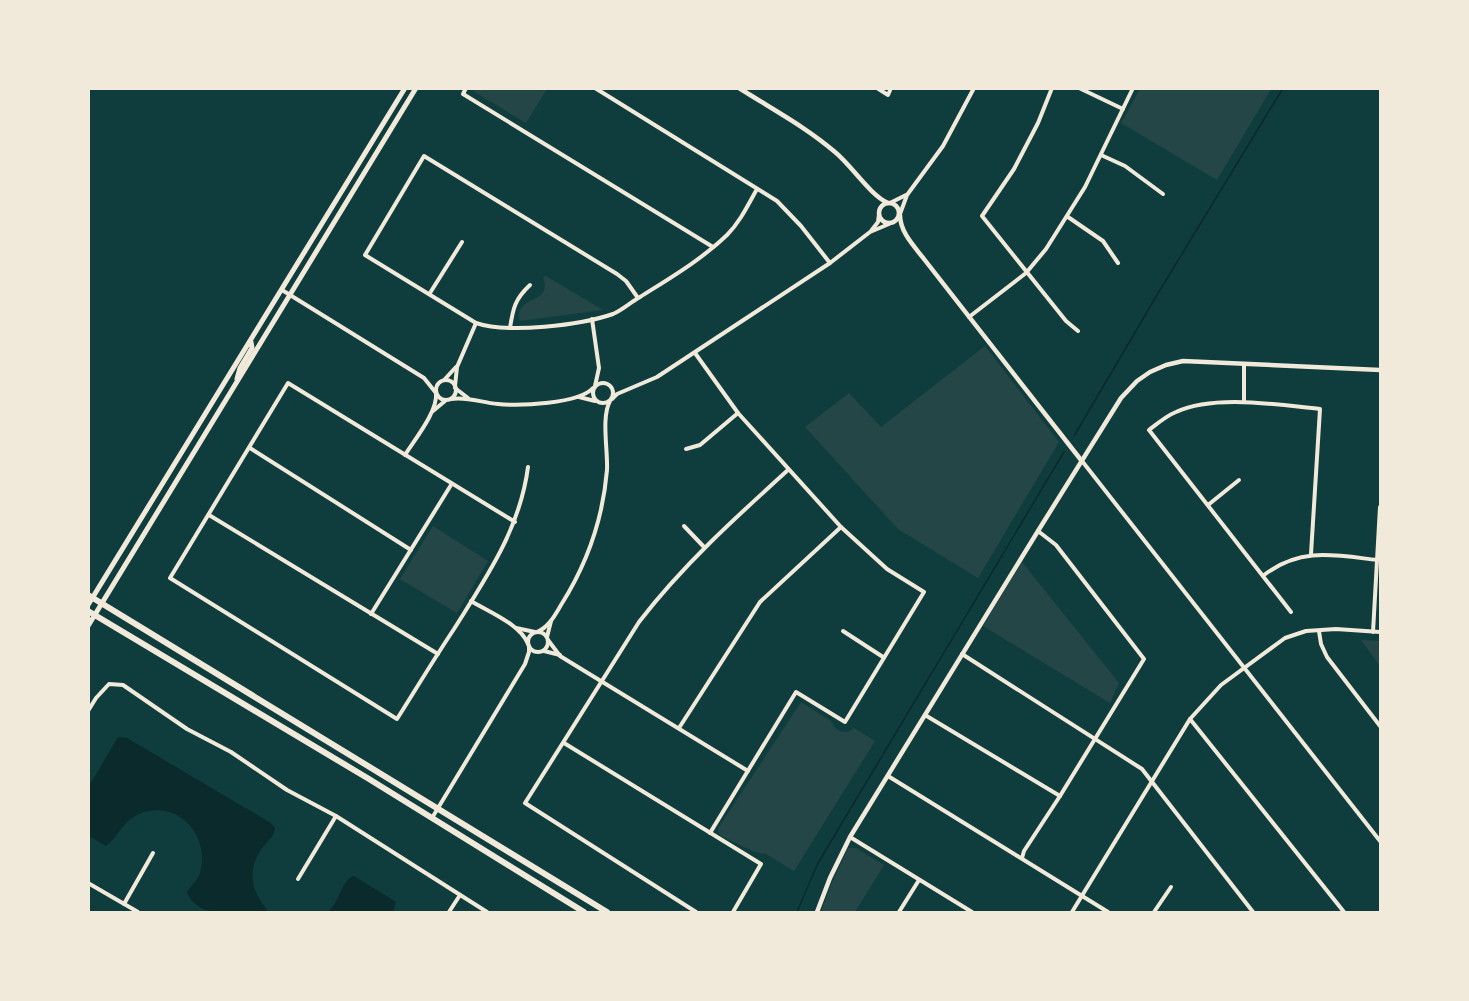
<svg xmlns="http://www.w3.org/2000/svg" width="1469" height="1001" font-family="Jost,sans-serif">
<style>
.green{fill:#244646}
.water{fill:#0a2a2b}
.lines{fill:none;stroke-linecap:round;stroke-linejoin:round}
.stream{stroke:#0a2a2b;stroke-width:1.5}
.minor{stroke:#f1e9da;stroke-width:4}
.tertiary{stroke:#f1e9da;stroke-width:4.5}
.secondary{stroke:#f1e9da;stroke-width:5}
.primary{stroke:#f1e9da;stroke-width:6}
</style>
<rect width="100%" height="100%" fill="#0f3d3e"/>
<g class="green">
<path d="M474 88H547V89L526 123 473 91Z"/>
<path d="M1140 89V88L1271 89 1217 180 1121 123Z"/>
<path d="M546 276 603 310 520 321C513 294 554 306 543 277Z"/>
<path d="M985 346 1059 442 978 578 898 529 805 427 849 393 881 427Z"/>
<path d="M433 526 488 561 457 613 400 579Z"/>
<path d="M1022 562 1119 683 1110 703 983 626Z"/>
<path d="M1361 640 1380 641V666Z"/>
<path d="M801 702 831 721 835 728 842 732H848L854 728 875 741 794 871 766 854 755 852 721 836 718 832 719 827Z"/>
<path d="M848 848H856L884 865 855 912H821L830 887Z"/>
</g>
<g class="water">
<path d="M118 737 127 738 271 823 275 828C274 839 265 842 260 851 246 874 253 894 269 912 244 913 197 921 187 892 191 885 198 880 200 873 211 835 177 798 139 814 123 821 119 836 106 846L89 836V786Z"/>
<path d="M354 876 396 902 393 912H328C340 901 342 879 354 876Z"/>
</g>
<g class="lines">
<g class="stream">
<path d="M1074 436 1160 290 1283 88"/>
<path d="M797 912 818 863 1064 452"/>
</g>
<g class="minor">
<path d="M466 88 463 94 713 247"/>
<path d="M595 88 777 201 801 226 830 263"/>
<path d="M877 88 888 95 891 88"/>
<path d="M1052 88 1038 123 1014 169 982 216 1066 321 1078 331"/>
<path d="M1079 88 1123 109"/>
<path d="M1101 155 1125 166 1163 194"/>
<path d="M890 203 906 195"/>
<path d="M900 214 907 195 943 146 974 88"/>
<path d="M1068 217 1103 241 1118 263"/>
<path d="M871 231 878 222 879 214"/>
<path d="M282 290 424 378 436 393"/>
<path d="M430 293 462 242"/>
<path d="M638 298 626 281 617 274 424 156 365 255 476 323C508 334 581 325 613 314 622 310 631 302 640 297 670 278 701 260 727 235 740 222 748 205 757 189"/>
<path d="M969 317 1026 273 1046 249 1085 187 1133 88"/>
<path d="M592 319 599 368 595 386"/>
<path d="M510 328C513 308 515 299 530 285"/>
<path d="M695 353 738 413 841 527 887 569 924 592 845 722 796 692 710 833"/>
<path d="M445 379 456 367"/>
<circle cx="446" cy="390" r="10"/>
<circle cx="603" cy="393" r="10"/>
<path d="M455 386 457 367 476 323"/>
<path d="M455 388 468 398"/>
<path d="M579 397 595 401"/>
<path d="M451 399C467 396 482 403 498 404 519 406 579 404 593 388"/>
<path d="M612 399 617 394 657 377 830 263 870 232 889 224"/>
<path d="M1244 402V364"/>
<path d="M433 411 445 401"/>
<path d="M250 448 411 550"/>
<path d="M686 449 700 445 738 413"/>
<path d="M405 455C415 439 438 411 436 393"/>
<path d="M1082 461 1380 841"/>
<path d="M1208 505 1239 480"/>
<path d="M209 515 438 654"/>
<path d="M515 522 288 383 170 578 397 719C416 689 434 659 454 629 486 578 520 529 528 467"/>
<path d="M684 526 704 547"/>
<path d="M1264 575C1301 547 1334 555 1377 560"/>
<path d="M471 601C489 612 520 624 528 644"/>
<path d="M1291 612 1149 430C1158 423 1166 416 1176 412 1215 394 1278 405 1320 409L1311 554"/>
<path d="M371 614 451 485"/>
<path d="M516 628 535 632"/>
<path d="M843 631 883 657"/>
<path d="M1319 631 1321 644 1327 657 1380 726"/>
<circle cx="538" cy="642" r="10"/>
<path d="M537 632C549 627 555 615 561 605 587 564 603 518 607 470 608 451 601 417 610 401"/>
<path d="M1373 632 1380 507"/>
<path d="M547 637 551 621"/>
<path d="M548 640 560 656 748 771"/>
<path d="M544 651 560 655"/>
<path d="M962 654 1142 769 1253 912"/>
<path d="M88 711 96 698 109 684 123 685 187 729 231 752 287 790 336 816 487 912"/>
<path d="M925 715 1060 796"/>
<path d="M1190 719 1344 912"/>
<path d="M679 728 760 602 841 527"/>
<path d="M564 743 761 864 733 912"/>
<path d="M888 776 1108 912"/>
<path d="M432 818 525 664 529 652V646"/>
<path d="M850 837 972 912"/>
<path d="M1022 858 1024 851 1060 796 1144 659 1056 545 1038 531"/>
<path d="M298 879 336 816"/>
<path d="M88 883 138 912"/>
<path d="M124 904 153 853"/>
<path d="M449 912 460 895"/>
<path d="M696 912 525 803 639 622C683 565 735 518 788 470"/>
<path d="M899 912 919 880"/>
<path d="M1072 912 1190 719 1221 685 1285 638 1306 631 1336 629 1380 632"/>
<path d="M1154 912 1171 887"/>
</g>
<g class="tertiary">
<path d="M739 88C772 109 806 127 835 152 852 166 870 195 888 203"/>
<circle cx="889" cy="213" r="10"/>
<path d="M900 215C900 232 914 246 924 259L1081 460"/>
<path d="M817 912 830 878 850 837 1038 531 1121 398 1137 381 1150 372 1166 365 1183 361 1380 370"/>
</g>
<g class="secondary">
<path d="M237 379 240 368 252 348 251 342"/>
<path d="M88 605 405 88"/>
<path d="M88 626 416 88"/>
</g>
<g class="primary">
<path d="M88 595 607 912"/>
<path d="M88 611 369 779 584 912"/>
</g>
</g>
<rect width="1469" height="1001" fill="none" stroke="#f1e9da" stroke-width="180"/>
</svg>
